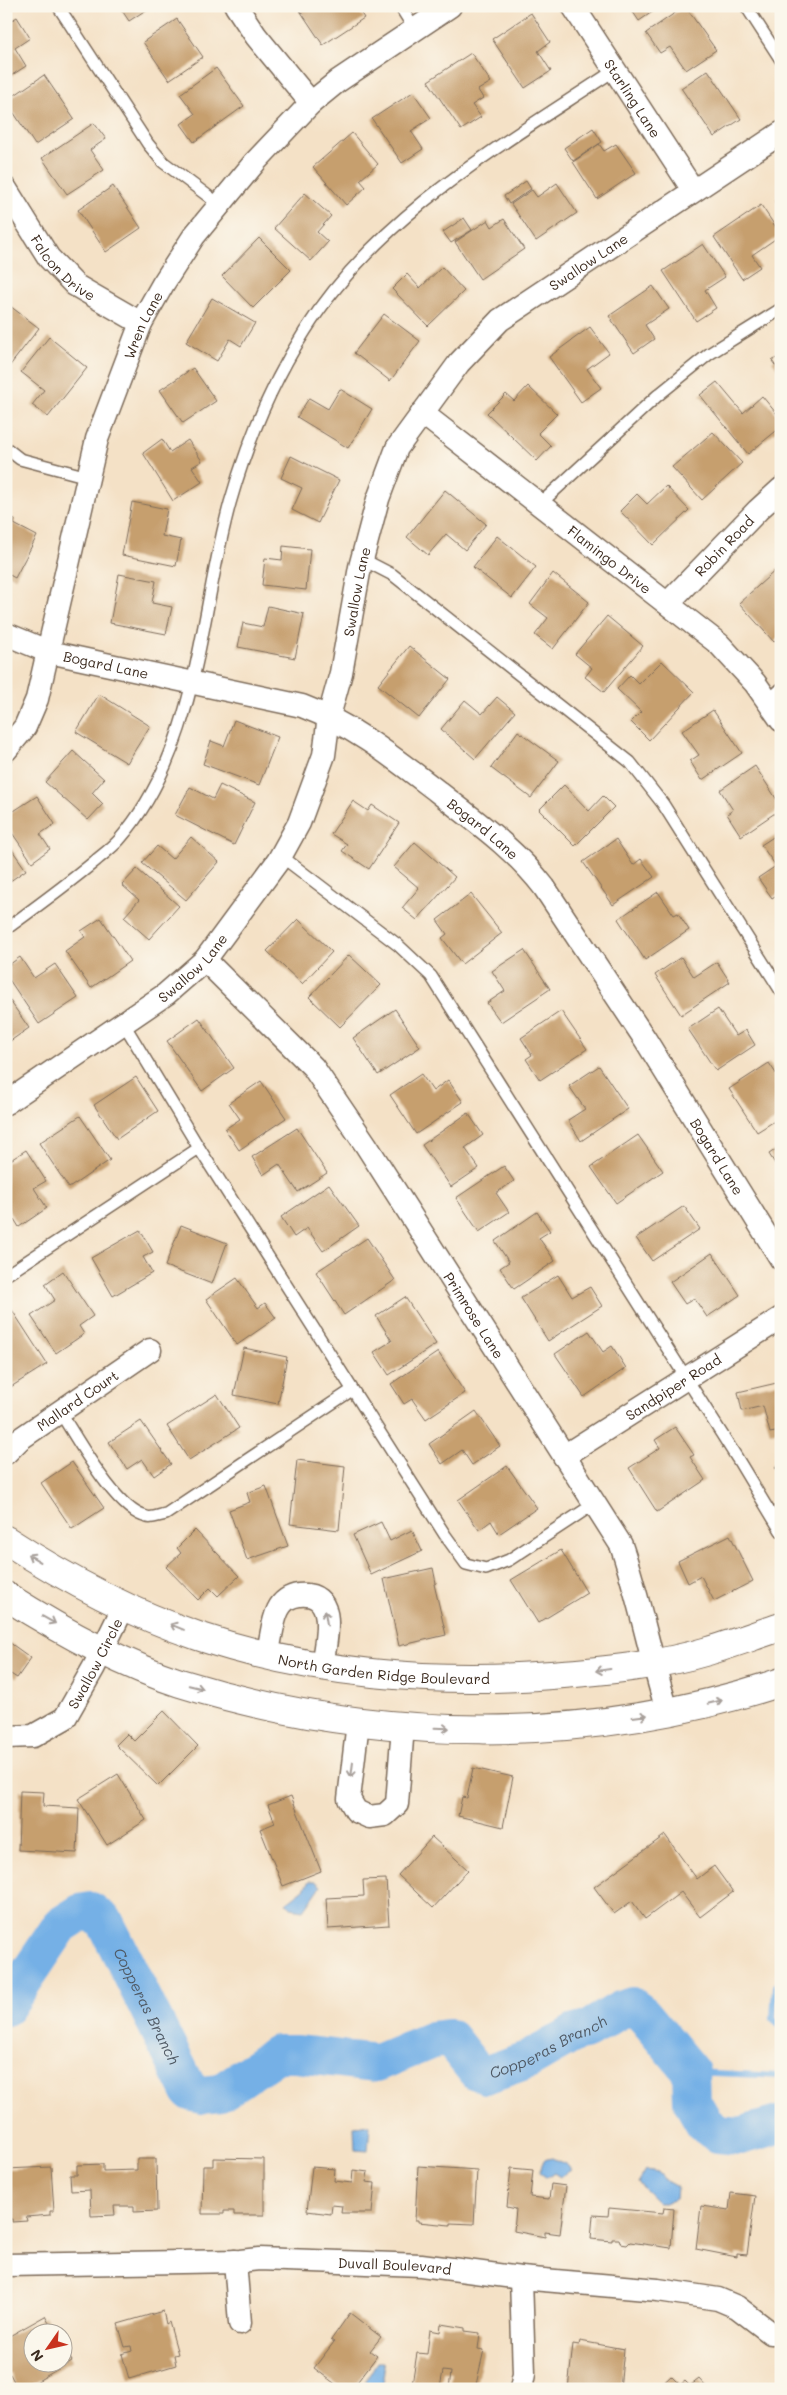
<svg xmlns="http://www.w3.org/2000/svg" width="787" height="2395" font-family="Mali,sans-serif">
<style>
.water{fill:#75b0e6;stroke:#586d82}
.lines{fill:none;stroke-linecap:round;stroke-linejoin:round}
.stream{stroke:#75b0e6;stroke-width:6}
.river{stroke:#75b0e6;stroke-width:38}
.building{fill:#c69f6e}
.service-casing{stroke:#7c6a59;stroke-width:14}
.minor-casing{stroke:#7c6a59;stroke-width:25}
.secondary-casing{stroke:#7c6a59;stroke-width:30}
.service{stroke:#fff;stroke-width:11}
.minor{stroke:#fff;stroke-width:22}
.secondary{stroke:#fff;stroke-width:28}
.oneway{stroke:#a79f9a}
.labels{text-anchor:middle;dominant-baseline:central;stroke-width:4;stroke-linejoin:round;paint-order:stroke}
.street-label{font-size:14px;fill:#3b2a1e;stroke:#fbf7ec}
.water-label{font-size:15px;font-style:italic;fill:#4f5964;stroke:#fbf7ec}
</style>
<rect width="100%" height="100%" fill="#fbf7ec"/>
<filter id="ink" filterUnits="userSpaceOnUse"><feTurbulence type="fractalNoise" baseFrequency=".02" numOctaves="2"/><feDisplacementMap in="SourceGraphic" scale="10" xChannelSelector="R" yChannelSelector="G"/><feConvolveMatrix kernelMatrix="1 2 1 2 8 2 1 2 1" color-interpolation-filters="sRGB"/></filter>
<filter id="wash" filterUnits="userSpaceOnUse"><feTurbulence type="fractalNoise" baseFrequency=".0096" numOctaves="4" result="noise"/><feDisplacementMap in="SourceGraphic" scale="20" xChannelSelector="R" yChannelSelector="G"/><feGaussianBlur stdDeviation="1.12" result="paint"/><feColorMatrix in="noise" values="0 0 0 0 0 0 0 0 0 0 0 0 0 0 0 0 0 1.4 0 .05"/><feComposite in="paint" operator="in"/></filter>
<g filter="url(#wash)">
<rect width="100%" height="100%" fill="#f4e1c6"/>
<g class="water">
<path d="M309 1881H315L321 1886 304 1910 291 1908 286 1903 304 1889Z"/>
<path d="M370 2125 368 2151 355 2150 354 2127Z"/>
<path d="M552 2158 567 2165 571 2170 560 2177 554 2173 547 2178 539 2172 544 2160Z"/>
<path d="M646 2170 658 2172 666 2181 677 2187 676 2199 666 2203H658L638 2183Z"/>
<path d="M377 2362H383L385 2372 382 2388 370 2389 365 2382Z"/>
</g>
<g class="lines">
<g class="stream">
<path d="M781 1981 775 1986 773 2019 781 2026"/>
<path d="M691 2072 781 2076"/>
</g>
<path class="river" id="s1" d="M6 2007 61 1925 80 1913 91 1911 105 1922 190 2092 202 2095 220 2093 277 2054H296L377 2063 432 2040 450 2038 476 2071 485 2075 530 2059 575 2033 587 2030 620 2010 632 2006 643 2014 691 2072 692 2102 704 2123 718 2134 740 2136 781 2124"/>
</g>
<g id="blocks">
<g class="building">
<path d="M119 6H152L129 21Z"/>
<path d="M297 6H356L364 18 323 45Z"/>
<path d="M629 6H661L639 21Z"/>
<path d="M685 6 716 50 686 70 670 47 660 53 646 33Z"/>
<path d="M531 13 550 42 538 51 551 71 525 88 492 39Z"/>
<path d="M17 17 30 38 15 48 26 66 6 79V24Z"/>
<path d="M177 19 203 57 169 80 143 42Z"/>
<path d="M471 53 491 82 478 90 483 98 472 105 481 117 461 130 428 81Z"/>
<path d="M216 68 244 106 194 142 181 124 195 114 180 94Z"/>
<path d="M708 70 741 119 714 137 681 88Z"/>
<path d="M44 75 74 119 35 145 6 101Z"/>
<path d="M413 92 431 118 411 131 423 149 402 163 372 119Z"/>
<path d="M94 123 106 139 90 150 104 170 67 194 42 158Z"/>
<path d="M593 128 602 142 573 161 564 148Z"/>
<path d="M352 133 378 164 360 180 366 187 346 205 313 167Z"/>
<path d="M599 144 604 151 616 144 636 173 597 199 573 162Z"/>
<path d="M526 181 531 189 509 204 504 196Z"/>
<path d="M557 183 577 213 536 241 511 204 532 190 537 197Z"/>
<path d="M113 186 141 228 106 252 78 210Z"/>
<path d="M305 193 331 216 317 232 328 242 311 261 274 228Z"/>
<path d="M781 196V207L776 199Z"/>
<path d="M761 205 781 235 752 255 760 267 742 279 714 237Z"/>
<path d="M464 218 472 230 451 243 443 232Z"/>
<path d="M504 219 524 249 480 279 455 242 488 220 492 227Z"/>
<path d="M259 238 291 270 253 308 222 276Z"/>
<path d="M703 244 725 277 705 290 716 308 696 321 663 271Z"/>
<path d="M442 267 464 291 428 326 392 289 407 274 420 288Z"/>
<path d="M653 286 669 309 645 325 654 339 634 353 609 316Z"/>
<path d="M212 298 255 323 241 346 230 339 217 361 186 342Z"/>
<path d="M6 303 39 328 8 368 6 367Z"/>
<path d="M384 314 420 341 390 381 354 353Z"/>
<path d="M590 327 609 353 587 369 601 388 581 402 549 357Z"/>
<path d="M49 337 87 368 48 417 32 405 44 390 21 372Z"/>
<path d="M781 355V373L772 361Z"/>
<path d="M193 368 216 401 183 423 160 390Z"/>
<path d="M717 382 743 413 762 396 781 419V427L748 454 700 395Z"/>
<path d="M528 386 557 414 538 433 551 446 537 461 487 413 506 394 514 401Z"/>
<path d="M340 389 372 409 348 448 297 417 309 398 328 409Z"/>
<path d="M713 432 742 463 702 500 672 467Z"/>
<path d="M162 439 170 452 188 440 202 461 192 467 202 482 173 501 143 453Z"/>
<path d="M291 456 339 480 318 523 292 510 302 488 281 478Z"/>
<path d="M666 486 689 510 653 545 620 511 637 494 647 504Z"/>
<path d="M445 490 486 524 465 550 446 534 428 555 407 537Z"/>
<path d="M132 502 167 509 162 536 181 540 176 566 122 555Z"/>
<path d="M6 515 15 520 14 524 37 536 15 578 6 573Z"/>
<path d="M497 536 536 567 512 598 473 567Z"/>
<path d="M283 546 310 549 306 590 262 585 265 558 282 560Z"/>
<path d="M778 568 781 571V636L774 642 739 603Z"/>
<path d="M553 573 589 602 553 649 535 635 548 618 530 604Z"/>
<path d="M119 574 156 581 152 603 172 607 166 634 110 623Z"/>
<path d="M268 606 304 614 295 658 238 647 243 623 263 627Z"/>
<path d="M607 616 643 646 604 692 585 677 592 668 575 654Z"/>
<path d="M409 646 450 679 419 718 378 685Z"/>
<path d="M662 661 694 692 649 740 631 722 641 712 617 689 630 675 639 684Z"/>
<path d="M99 694 150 726 127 763 76 732Z"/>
<path d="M497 697 515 712 475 759 441 729 465 700 482 714Z"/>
<path d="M713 710 742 753 702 780 690 761 699 755 682 731Z"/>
<path d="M234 720 278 737 259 785 203 764 211 741 224 746Z"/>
<path d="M518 731 559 761 531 798 491 768Z"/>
<path d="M73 751 104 779 92 793 103 804 88 820 45 782Z"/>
<path d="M755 766 781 806V809L741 836 727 814 733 810 720 790Z"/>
<path d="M220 785 255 802 234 845 175 815 190 787 213 799Z"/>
<path d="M564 785 589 811 603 796 614 807 575 846 539 810Z"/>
<path d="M37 796 55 824 40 834 50 849 32 862 6 824V816Z"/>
<path d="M353 801 368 811 372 805 399 823 369 869 342 851 347 844 331 834Z"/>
<path d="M781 832V892L772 898 758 878 776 866 761 845Z"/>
<path d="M191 837 219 862 186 900 142 863 157 846 172 859Z"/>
<path d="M616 839 633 865 641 859 654 877 613 905 583 862Z"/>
<path d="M6 841 26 870 6 884Z"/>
<path d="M415 842 455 877 417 920 402 908 419 888 394 867Z"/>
<path d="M137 869 179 906 149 939 124 917 139 900 122 885Z"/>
<path d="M658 892 674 915 678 913 689 930 645 960 618 919Z"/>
<path d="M471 894 502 933 462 964 442 938 447 934 437 920Z"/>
<path d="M101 918 130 961 91 988 65 951 85 937 81 931Z"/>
<path d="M298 919 332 952 302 984 267 951Z"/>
<path d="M524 950 550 989 501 1022 487 1003 505 991 492 971Z"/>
<path d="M349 955 381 985 340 1027 309 997Z"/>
<path d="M20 957 34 978 55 964 78 998 39 1024 6 975V967Z"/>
<path d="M681 957 694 977 717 962 730 982 681 1015 655 975Z"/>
<path d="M8 998 29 1028 6 1044V1000Z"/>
<path d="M395 1009 420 1047 378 1075 353 1038Z"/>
<path d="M718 1009 736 1036 746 1030 755 1045 716 1071 688 1029Z"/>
<path d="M561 1011 587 1049 540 1080 526 1059 532 1055 521 1038Z"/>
<path d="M199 1018 234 1068 202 1091 167 1041Z"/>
<path d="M769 1063 781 1081V1117L757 1132 729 1089Z"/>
<path d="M599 1066 628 1109 581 1141 568 1120 585 1109 569 1086Z"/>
<path d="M421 1074 433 1091 448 1080 463 1102 416 1134 390 1095Z"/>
<path d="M136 1077 158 1111 117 1139 94 1105Z"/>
<path d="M261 1081 286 1118 239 1150 225 1129 240 1119 229 1103Z"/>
<path d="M468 1113 483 1135 465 1148 479 1168 451 1187 422 1145Z"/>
<path d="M80 1116 110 1160 69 1188 39 1143Z"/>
<path d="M297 1128 327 1173 298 1192 279 1164 263 1175 252 1157Z"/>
<path d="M638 1135 663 1171 616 1203 591 1167Z"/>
<path d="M781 1146V1173L769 1154Z"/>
<path d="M26 1150 46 1181 34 1188 47 1208 19 1227 6 1206V1163Z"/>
<path d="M504 1166 514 1181 496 1193 509 1212 479 1232 456 1198Z"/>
<path d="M329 1184 359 1226 323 1251 307 1228 294 1237 281 1217Z"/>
<path d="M684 1206 700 1229 652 1261 636 1238Z"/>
<path d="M537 1212 550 1231 539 1238 555 1261 514 1289 500 1268 509 1262 495 1241Z"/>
<path d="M181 1225 227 1243 212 1284 165 1266Z"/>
<path d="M140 1230 153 1252 143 1257 152 1273 113 1296 91 1258Z"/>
<path d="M367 1238 395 1280 344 1315 316 1272Z"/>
<path d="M712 1253 740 1295 707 1317 694 1298 685 1304 670 1282Z"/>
<path d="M63 1271 93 1316 79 1326 84 1334 56 1353 31 1316 55 1300 45 1284Z"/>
<path d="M558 1275 572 1297 590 1287 602 1306 548 1341 521 1298Z"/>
<path d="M237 1278 258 1308 265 1303 276 1318 237 1345 206 1299Z"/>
<path d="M405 1297 436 1344 389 1375 374 1352 392 1341 376 1316Z"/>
<path d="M12 1310 47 1364 6 1390V1314Z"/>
<path d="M589 1331 603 1352 612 1346 626 1368 584 1397 555 1354Z"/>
<path d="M244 1348 287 1357 278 1404 234 1395Z"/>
<path d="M438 1352 465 1393 426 1419 412 1399 404 1404 391 1384Z"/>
<path d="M781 1382V1431L770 1433 763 1406 742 1411 738 1392Z"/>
<path d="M217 1394 239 1428 189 1460 167 1426Z"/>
<path d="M476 1411 500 1446 472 1465 462 1450 442 1464 429 1444Z"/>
<path d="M141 1421 171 1464 154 1476 142 1459 127 1469 109 1442Z"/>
<path d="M675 1427 694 1455 690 1457 705 1480 657 1512 629 1468 660 1448 655 1440Z"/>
<path d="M297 1460 345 1466 339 1530 290 1524Z"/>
<path d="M781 1461V1473L775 1468Z"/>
<path d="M72 1462 104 1508 72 1529 41 1483Z"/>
<path d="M507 1466 537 1508 499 1534 491 1521 479 1530 458 1500Z"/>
<path d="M266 1486 288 1546 247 1560 229 1510 250 1502 247 1493Z"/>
<path d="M381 1522 390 1541 412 1530 422 1551 371 1575 353 1535Z"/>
<path d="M195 1530 239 1576 218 1596 210 1588 198 1600 166 1567 181 1553 177 1548Z"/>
<path d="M730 1535 753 1581 714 1601 701 1576 688 1583 678 1561Z"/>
<path d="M561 1550 587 1593 538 1623 511 1580Z"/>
<path d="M433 1568 436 1583 434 1584 446 1635 399 1646 384 1579Z"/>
<path d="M6 1640 31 1658 17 1678 6 1671Z"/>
<path d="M164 1711 198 1746 158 1786 116 1745 127 1734 134 1741Z"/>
<path d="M473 1768 513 1777 503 1827 458 1816 462 1797 467 1798Z"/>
<path d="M118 1774 146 1820 107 1845 78 1799Z"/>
<path d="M20 1791 44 1792 43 1806 79 1808 77 1853 18 1850Z"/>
<path d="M291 1796 321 1871 283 1886 260 1829 275 1823 268 1805Z"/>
<path d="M665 1835 697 1879 714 1866 733 1892 700 1917 681 1892 645 1919 632 1901 614 1914 594 1887Z"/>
<path d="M432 1837 468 1870 433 1908 398 1875Z"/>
<path d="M386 1879 389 1925 328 1929 326 1898 364 1896 363 1880Z"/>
<path d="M213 2158 264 2159V2215H234V2211H224V2214H202L203 2166H213Z"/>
<path d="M137 2159H156L157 2211 134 2212V2206H114L115 2215 91 2216 90 2190 71 2191 70 2175H77V2165L103 2164V2171L137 2170Z"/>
<path d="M418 2166 477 2170 474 2224 450 2223V2225L418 2222V2220H415Z"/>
<path d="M51 2167 54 2211H50V2215L26 2217 27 2221 12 2222V2219H6V2169Z"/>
<path d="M312 2167 335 2169 334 2181 352 2183 353 2170 368 2172 366 2182 375 2183 372 2213H341L342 2206 332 2205 331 2214 307 2211Z"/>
<path d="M511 2168 533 2170 530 2197 549 2199 551 2184 566 2186 560 2234 545 2232V2237L514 2231 516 2209 507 2207Z"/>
<path d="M731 2193 755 2196 747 2255 737 2254V2257L696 2249 701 2206 729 2210Z"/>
<path d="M609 2208 663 2213 664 2208 674 2209 671 2248 630 2242 627 2245 621 2244 619 2239H612V2241L591 2239 593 2215 608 2216Z"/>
<path d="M163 2311 166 2324 169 2322 178 2354 174 2355 176 2365 129 2379 122 2354 132 2351 131 2346 125 2347 118 2324Z"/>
<path d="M350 2313 381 2337 370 2351 377 2356 352 2389H342L314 2368 334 2342 331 2340Z"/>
<path d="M45 2316 54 2332H32V2362H62V2345L72 2361 24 2389H18L10 2374 6 2376V2338Z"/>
<path d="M441 2324 465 2328V2331L480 2333 478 2349 484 2350 475 2389H449L451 2372 443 2371 440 2388 412 2384 417 2353 427 2354 430 2330 440 2332Z"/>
<path d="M580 2341 624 2349 620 2389 590 2387V2389H568L573 2344 579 2345Z"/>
<path d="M671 2376 680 2385 685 2381 690 2386 699 2379 707 2388 657 2389Z"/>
</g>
</g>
</g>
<g filter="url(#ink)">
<use href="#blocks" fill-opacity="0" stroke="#7c6a59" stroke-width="1"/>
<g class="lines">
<defs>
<g id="service">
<path d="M58 6 148 144 163 162 220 205"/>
<path d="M400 6 415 30"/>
<path d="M746 6 781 60"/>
<path d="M6 448 20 459 88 477"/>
<path d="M540 504 657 396 709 354 781 309"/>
<path d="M362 559 393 575 630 762 663 804 781 991"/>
<path d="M768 701 781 689"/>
<path d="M281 856 398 945 431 976 737 1458 781 1531"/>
<path d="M6 929C36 907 65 886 94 862 102 855 112 848 119 840 199 748 199 615 230 503 247 443 271 384 305 331 379 214 502 145 615 70"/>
<path d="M124 1024 199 1148 445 1535 466 1564 486 1569 509 1560 594 1504"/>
<path d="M6 1275 199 1148"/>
<path d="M60 1412C77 1438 116 1511 147 1517 152 1519 160 1515 166 1514L352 1390"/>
</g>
<g id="minor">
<path d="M236 6 256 36 311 103"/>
<path id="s2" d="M573 6 693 190"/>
<path id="s3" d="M6 189 49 258 75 285 141 323"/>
<path id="s4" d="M422 413 719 644 755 683 781 720"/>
<path id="s5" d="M668 603 758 510 781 489"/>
<path id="s6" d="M6 634 49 652 302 706C353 725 394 758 437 791 475 821 514 848 544 887L645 1039 781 1259"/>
<path id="s7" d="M6 750 25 727 37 699 97 439 141 323 163 284 194 236 255 162 311 103 338 81 450 6"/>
<path id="s8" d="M205 960 313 1067 366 1145 621 1545C640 1600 650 1657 668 1713"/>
<path id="s9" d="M6 1103 166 994 205 960 278 861 299 823 324 755 329 716 341 673 360 567 378 499 397 448 459 363 500 320 781 133"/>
<path id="s10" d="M6 1453 20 1439 150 1350"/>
<path id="s11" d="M564 1456 781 1318"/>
<path d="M267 1655C271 1641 272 1622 278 1610 282 1601 290 1596 299 1595 340 1591 325 1643 322 1666"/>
<path d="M358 1722 349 1799 356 1811 369 1817 385 1815 397 1804 403 1726"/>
<path id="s12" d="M6 1737 33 1736 65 1718 94 1667 124 1606"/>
<path d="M235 2261 240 2323"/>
<path id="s13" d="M6 2265 240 2261 259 2259 421 2265 521 2278 658 2290 718 2299 737 2307 771 2333"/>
<path d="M521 2278 524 2374 521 2389"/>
</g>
<g id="secondary">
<path id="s14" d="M6 1540C66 1579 131 1613 198 1636 311 1674 434 1684 551 1675 603 1671 658 1666 708 1651 732 1644 756 1635 781 1627"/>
<path d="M6 1596C58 1629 121 1664 180 1683 374 1743 587 1747 781 1682"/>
</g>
</defs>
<use href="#service" class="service-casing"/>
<use href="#minor" class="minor-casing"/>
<use href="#secondary" class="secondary-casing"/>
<use href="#service" class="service"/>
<use href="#minor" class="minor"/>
<use href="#secondary" class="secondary"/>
</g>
<defs><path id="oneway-shaft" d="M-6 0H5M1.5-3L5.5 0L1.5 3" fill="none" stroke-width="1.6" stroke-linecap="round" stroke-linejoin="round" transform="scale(1.25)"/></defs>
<g class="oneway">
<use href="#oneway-shaft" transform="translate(34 1558) rotate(-149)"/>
<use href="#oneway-shaft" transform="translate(326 1618) rotate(-99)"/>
<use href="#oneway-shaft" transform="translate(49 1620) rotate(29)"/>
<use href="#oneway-shaft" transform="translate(177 1627) rotate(-158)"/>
<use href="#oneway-shaft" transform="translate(603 1670) rotate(172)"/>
<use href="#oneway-shaft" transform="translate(196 1687) rotate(14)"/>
<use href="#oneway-shaft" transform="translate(715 1702) rotate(-13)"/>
<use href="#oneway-shaft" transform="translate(640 1716) rotate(-7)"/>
<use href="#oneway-shaft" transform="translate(442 1728) rotate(2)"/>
<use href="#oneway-shaft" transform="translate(352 1770) rotate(97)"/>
</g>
</g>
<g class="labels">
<g class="street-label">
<text stroke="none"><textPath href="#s2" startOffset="110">Starling Lane</textPath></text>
<text stroke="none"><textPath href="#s9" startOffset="1071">Swallow Lane</textPath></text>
<text stroke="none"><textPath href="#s3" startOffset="98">Falcon Drive</textPath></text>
<text stroke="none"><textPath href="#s7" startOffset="450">Wren Lane</textPath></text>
<text stroke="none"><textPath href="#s5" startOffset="80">Robin Road</textPath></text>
<text stroke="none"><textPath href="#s4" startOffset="238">Flamingo Drive</textPath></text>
<text stroke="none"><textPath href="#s9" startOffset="651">Swallow Lane</textPath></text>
<text stroke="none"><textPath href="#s6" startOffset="105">Bogard Lane</textPath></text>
<text stroke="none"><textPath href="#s6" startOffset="525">Bogard Lane</textPath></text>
<text stroke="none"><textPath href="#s9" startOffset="231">Swallow Lane</textPath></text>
<text stroke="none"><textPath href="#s6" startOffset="930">Bogard Lane</textPath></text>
<text stroke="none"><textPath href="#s8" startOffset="448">Primrose Lane</textPath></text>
<text stroke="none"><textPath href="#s11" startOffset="129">Sandpiper Road</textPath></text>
<text stroke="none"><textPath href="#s10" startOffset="89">Mallard Court</textPath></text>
<text stroke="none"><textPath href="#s12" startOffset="126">Swallow Circle</textPath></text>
<text stroke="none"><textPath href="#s14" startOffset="405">North Garden Ridge Boulevard</textPath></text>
<text stroke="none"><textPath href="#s13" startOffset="389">Duvall Boulevard</textPath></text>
</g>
<g class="water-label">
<text stroke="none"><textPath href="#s1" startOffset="244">Copperas Branch</textPath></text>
<text stroke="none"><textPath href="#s1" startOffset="739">Copperas Branch</textPath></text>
</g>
</g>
<rect width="787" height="2395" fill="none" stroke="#fbf7ec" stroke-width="25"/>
<g transform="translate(48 2348) rotate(236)"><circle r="24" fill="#fbf7ec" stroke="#aea59a"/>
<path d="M0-4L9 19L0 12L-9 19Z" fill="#c8321e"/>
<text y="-8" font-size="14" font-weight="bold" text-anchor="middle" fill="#3b2a1e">N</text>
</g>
</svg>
